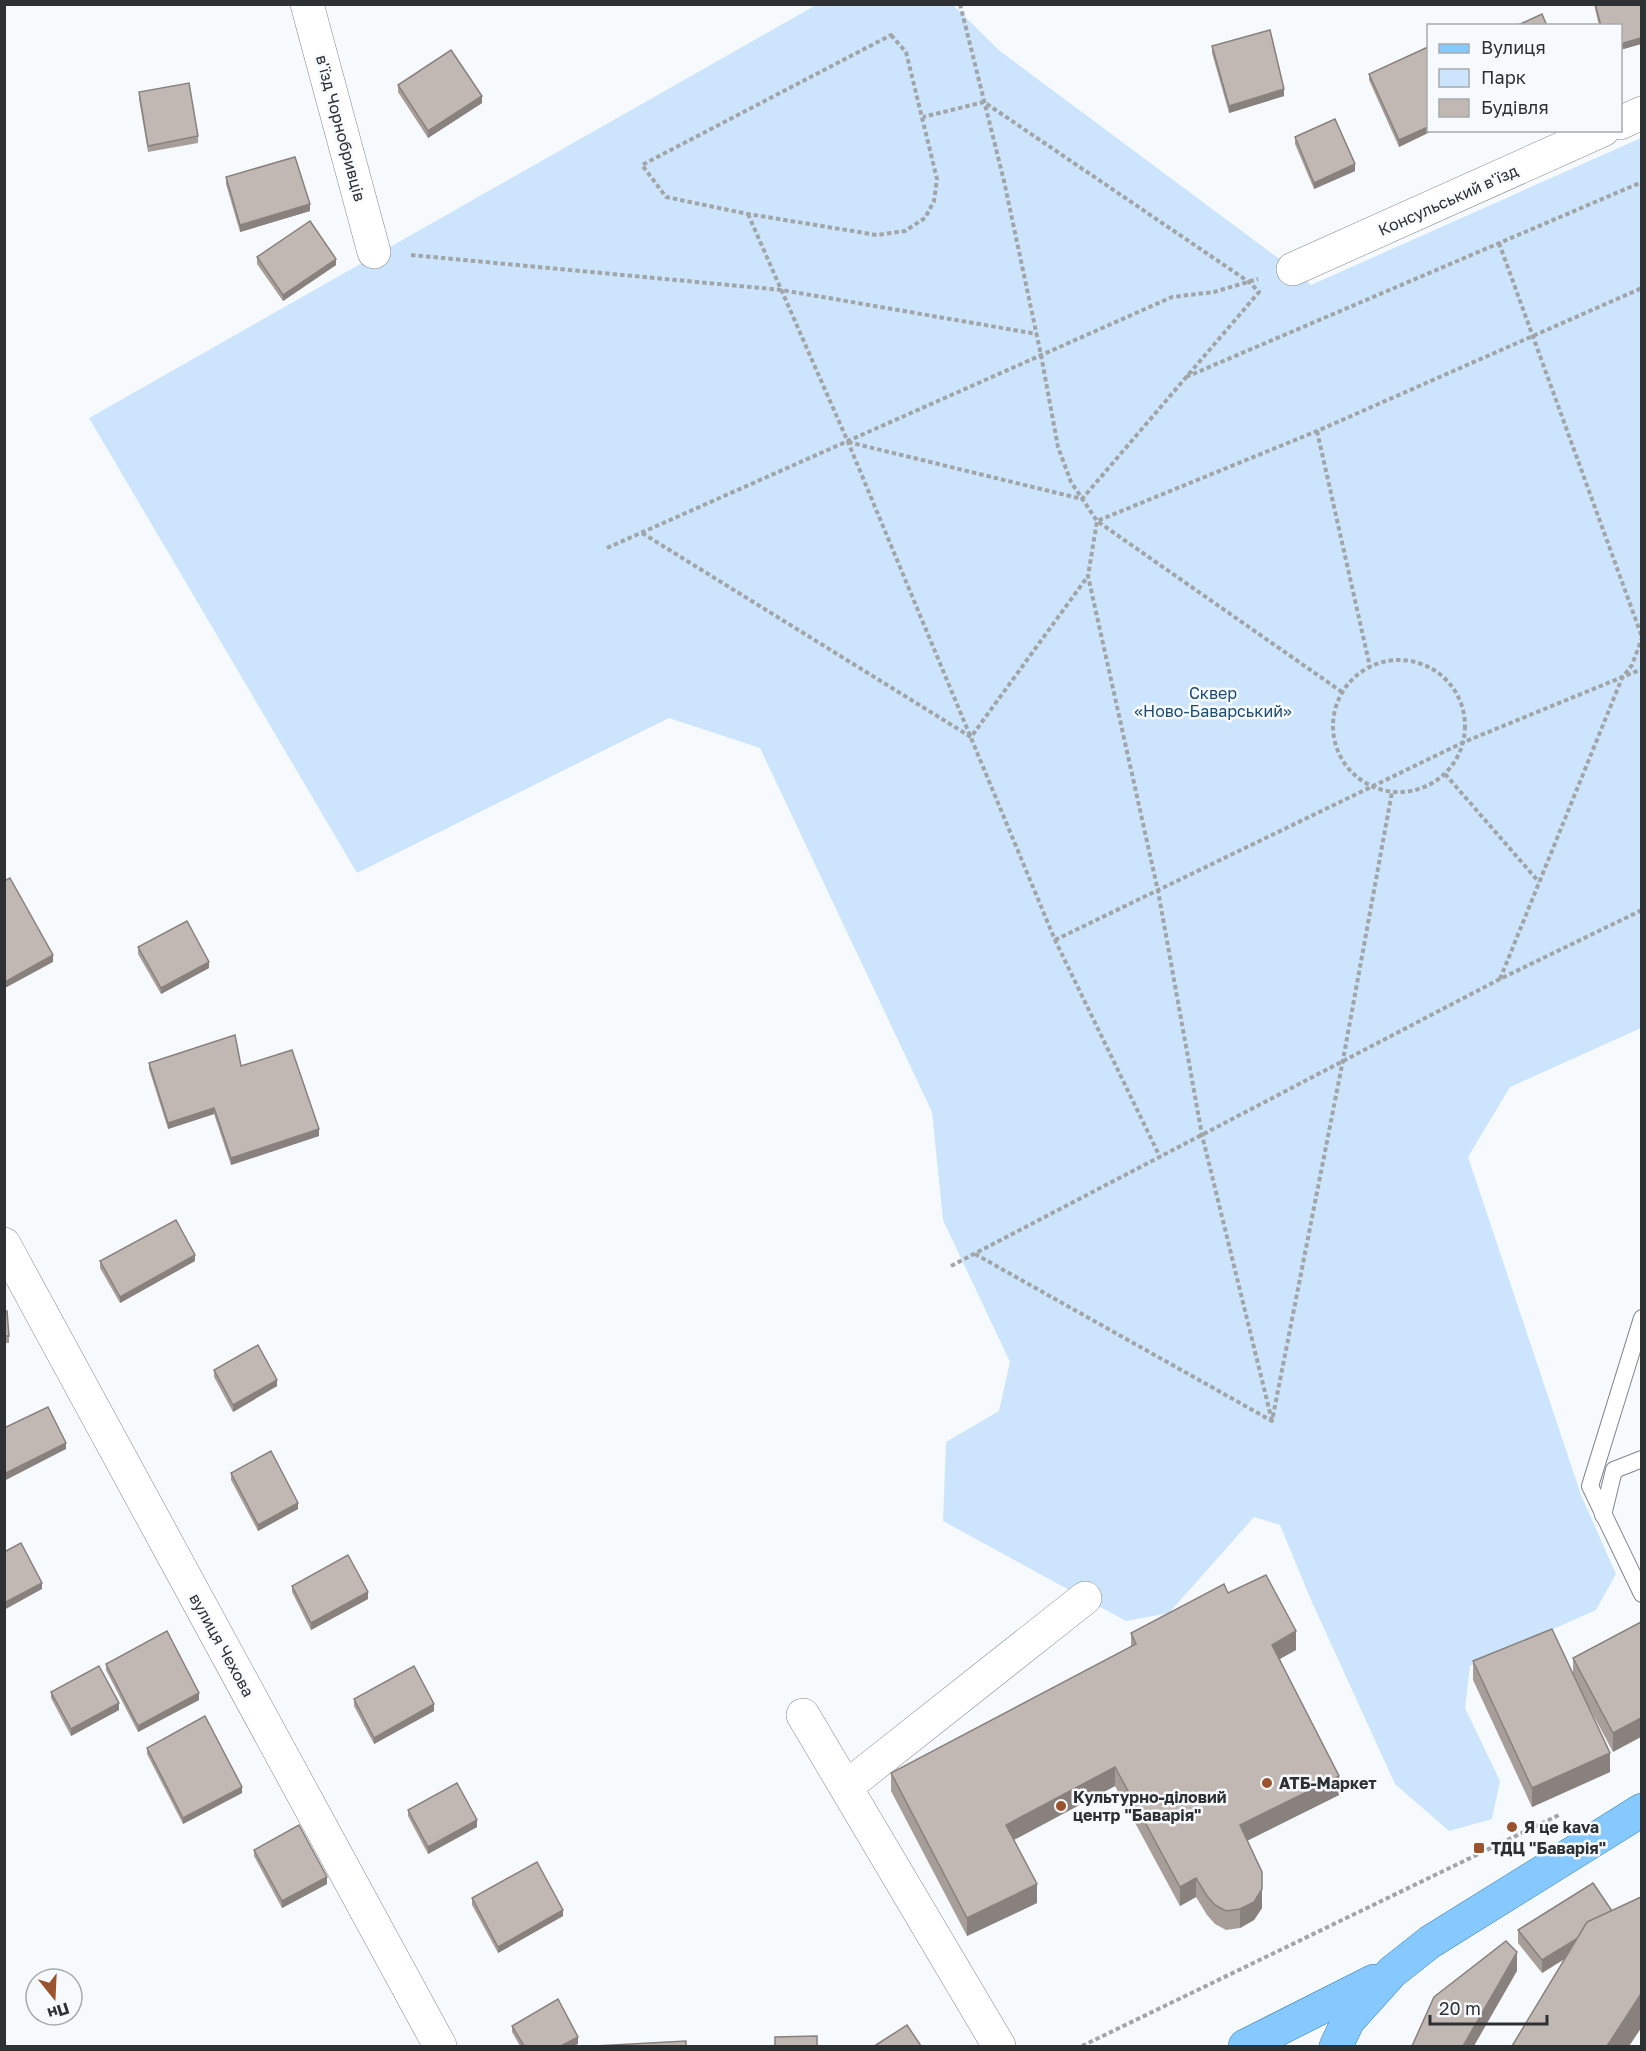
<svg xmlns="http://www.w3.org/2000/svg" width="1646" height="2051" font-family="'Golos Text',sans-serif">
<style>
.green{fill:#cce5fc}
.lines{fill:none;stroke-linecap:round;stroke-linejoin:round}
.service-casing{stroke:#81888f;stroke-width:18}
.minor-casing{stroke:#81888f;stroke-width:34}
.primary-casing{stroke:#337cb7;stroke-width:34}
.path{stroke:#a2a5a8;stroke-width:4;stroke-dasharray:4.5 3;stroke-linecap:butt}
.service{stroke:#fff;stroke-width:16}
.minor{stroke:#fff;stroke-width:33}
.primary{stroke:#86c9fe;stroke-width:33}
.wall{fill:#a79e9a}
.shaded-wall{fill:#88817d}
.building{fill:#c2b8b3;stroke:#88817d;stroke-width:1.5}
.poi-dot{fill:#9a532c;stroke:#f7fafd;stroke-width:2}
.labels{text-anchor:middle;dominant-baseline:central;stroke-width:5;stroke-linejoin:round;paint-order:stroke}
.street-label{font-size:16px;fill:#2e3134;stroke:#f7fafd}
.park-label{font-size:16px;fill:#1a4b73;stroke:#f7fafd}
.poi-label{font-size:16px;font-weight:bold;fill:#2e3134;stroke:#f7fafd;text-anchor:start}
</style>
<rect width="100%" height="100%" fill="#f7fafd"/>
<path class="green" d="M816 5H953L1000 51 1293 269 1311 285 1641 138V1028L1510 1087 1468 1157 1581 1495 1616 1574 1596 1610 1470 1666 1465 1708 1500 1781 1492 1819 1449 1831 1395 1784 1311 1600 1280 1525 1254 1517 1169 1613 1126 1621 943 1521 946 1442 999 1411 1010 1362 943 1220 932 1112 760 748 669 718 357 873 89 418Z"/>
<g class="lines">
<defs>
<g id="service">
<path d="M1642 1318 1590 1486 1642 1594"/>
<path d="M1603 1515 1614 1470 1642 1459"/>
</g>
<g id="minor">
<path d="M307 4 374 252"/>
<path d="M1620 123 1642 113"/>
<path d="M1293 269 1603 130"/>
<path d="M4 1244 440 2046"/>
<path d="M803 1715 999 2046"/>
<path d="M846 1787 1085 1598"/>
</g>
<g id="primary">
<path d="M1245 2046 1374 1981"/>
<path d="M1336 2046 1348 2021 1392 1972 1430 1942 1642 1810"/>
</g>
</defs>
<use href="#service" class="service-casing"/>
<use href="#minor" class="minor-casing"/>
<use href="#primary" class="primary-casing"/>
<g class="path">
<path d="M960 4 1004 181 1041 355 1058 447 1071 482 1097 521 1342 692"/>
<path d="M891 35 906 52 937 179 934 201 925 218 905 231 877 235 748 214 666 197 642 165Z"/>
<path d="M748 214 848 442 1055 940 1160 1157"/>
<path d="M1499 243 1642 637"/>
<path d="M411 255 782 290 1037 334"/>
<path d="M1186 377 1642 182"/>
<path d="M1317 431 1370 667"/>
<path d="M848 442 1082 499 1259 292 1249 282 984 102 923 117"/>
<path d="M642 533 971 737 1088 576"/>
<path d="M607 548 1172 297 1214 292 1258 279"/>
<circle cx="1399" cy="726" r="66"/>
<path d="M1445 774 1539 882"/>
<path d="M1055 940 1464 742 1642 669"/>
<path d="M1500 979 1622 678 1632 665 1642 638"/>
<path d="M975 1254 1272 1421 1343 1060 1392 792"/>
<path d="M951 1266 1500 979 1642 910"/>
<path d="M1272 1421 1202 1135 1158 891 1088 576 1097 521 1317 431 1642 288"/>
<path d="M1082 2046 1559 1815"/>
</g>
<use href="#service" class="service"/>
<use href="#minor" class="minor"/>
<use href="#primary" class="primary"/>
</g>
<g class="wall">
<path d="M1594 4H1641V44L1620 50V26H1599Z"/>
<path d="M1212 46 1284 96 1229 113 1212 53Z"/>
<path d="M1369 74 1428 130H1434L1399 147 1369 80Z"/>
<path d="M398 85 482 103 428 138 398 92Z"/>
<path d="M139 92 198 136V143L148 152 139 99Z"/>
<path d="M1295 137 1355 171 1314 189 1295 144Z"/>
<path d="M226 177 310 211 240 232 226 184Z"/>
<path d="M257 257 336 265 283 301 257 264Z"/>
<path d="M138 947 209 968 161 994 138 954Z"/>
<path d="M149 1063 241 1066 319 1136 231 1165 214 1114 168 1129 149 1069Z"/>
<path d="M100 1261H195L120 1303 100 1268Z"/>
<path d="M4 1311 9 1336V1343H4Z"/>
<path d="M214 1370 277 1386 233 1412 214 1377Z"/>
<path d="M231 1473 298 1509 258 1531 231 1480Z"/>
<path d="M292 1586 368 1599 311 1630 292 1592Z"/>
<path d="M1228 1593 1296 1650 1280 1659 1339 1795 1247 1841 1262 1908 1254 1920 1240 1928 1226 1930 1215 1924 1207 1915 1196 1897 1180 1906 1115 1786 1014 1840 1037 1903 967 1936 891 1791V1773L1131 1647V1633Z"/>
<path d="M1641 1622 1613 1752 1582 1694 1610 1772 1532 1807 1473 1680V1661L1573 1675V1658Z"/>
<path d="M106 1664 199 1700 138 1732 106 1670Z"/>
<path d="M51 1692 119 1710 71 1736 51 1698Z"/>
<path d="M354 1699 434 1711 374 1744 354 1706Z"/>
<path d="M147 1748 242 1793 183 1824 147 1754Z"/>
<path d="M408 1810 477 1827 428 1854 408 1816Z"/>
<path d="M254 1850 327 1884 282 1908 254 1856Z"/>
<path d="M1593 1883 1641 2028 1629 2046H1512L1565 1958 1542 1973 1518 1943V1930Z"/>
<path d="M472 1898 563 1916 498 1953 472 1905Z"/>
<path d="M512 2026 578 2044 573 2046H520L512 2032Z"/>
</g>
<g class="shaded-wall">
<path d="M1641 38V44L1620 50V44Z"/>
<path d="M1284 89V96L1229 113V106Z"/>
<path d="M482 96V103L428 138V131Z"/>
<path d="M1428 127V130H1434L1399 147V140Z"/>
<path d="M1355 164V171L1314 189V183Z"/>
<path d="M310 204V211L240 232V225Z"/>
<path d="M336 259V265L283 301V295Z"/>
<path d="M53 955V962L5 988V982Z"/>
<path d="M209 962V968L161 994V988Z"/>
<path d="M214 1108V1114L168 1129V1123Z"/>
<path d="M319 1129V1136L231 1165V1158Z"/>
<path d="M195 1255V1261L120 1303V1297Z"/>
<path d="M277 1380V1386L233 1412V1405Z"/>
<path d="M66 1443V1449L4 1481V1474Z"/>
<path d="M298 1503V1509L258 1531V1525Z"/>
<path d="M42 1583V1589L4 1610V1603Z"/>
<path d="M368 1592V1599L311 1630V1623Z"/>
<path d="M1296 1631V1650L1272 1663V1645Z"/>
<path d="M199 1693V1700L138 1732V1726Z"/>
<path d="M119 1703V1710L71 1736V1729Z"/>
<path d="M434 1704V1711L374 1744V1738Z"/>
<path d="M1641 1718V1737L1613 1752V1733Z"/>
<path d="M1610 1753V1772L1532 1807V1788Z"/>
<path d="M1115 1767V1786L1006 1844V1825Z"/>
<path d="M1339 1776V1795L1240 1844V1825Z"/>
<path d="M242 1787V1793L183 1824V1818Z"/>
<path d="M477 1820V1827L428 1854V1847Z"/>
<path d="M1262 1872V1908L1254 1920 1240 1928V1909Z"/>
<path d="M327 1877V1884L282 1908V1901Z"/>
<path d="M1196 1878V1897L1180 1906V1887Z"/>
<path d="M1037 1884V1903L967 1936V1918Z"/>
<path d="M563 1910V1916L498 1953V1947Z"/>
<path d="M1615 1915V1928L1542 1973V1960Z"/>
<path d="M1517 1952V1971L1474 2046H1463Z"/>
<path d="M1641 1994V2028L1629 2046H1607Z"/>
<path d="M578 2037V2044L573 2046H561Z"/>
</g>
<g class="building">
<path d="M1595 4H1641V38L1620 44V26H1601Z"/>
<path d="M1542 14 1547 26H1516Z"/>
<path d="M1270 30 1284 89 1229 106 1212 46Z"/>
<path d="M1428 47V127L1399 140 1369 74Z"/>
<path d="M451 50 482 96 428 131 398 85Z"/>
<path d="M189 83 198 136 148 146 139 92Z"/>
<path d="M1335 119 1355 164 1314 183 1295 137Z"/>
<path d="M295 157 310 204 240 225 226 177Z"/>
<path d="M310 221 336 259 283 295 257 257Z"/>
<path d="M10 878 53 955 5 982 4 881Z"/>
<path d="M187 921 209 962 161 988 138 947Z"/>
<path d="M235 1035 241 1066 292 1050 319 1129 231 1158 214 1108 168 1123 149 1063Z"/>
<path d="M176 1220 195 1255 120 1297 100 1261Z"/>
<path d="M4 1311H7L9 1336H4Z"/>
<path d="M258 1345 277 1380 233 1405 214 1370Z"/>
<path d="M48 1407 66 1443 4 1474V1428Z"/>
<path d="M271 1451 298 1503 258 1525 231 1473Z"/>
<path d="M21 1543 42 1583 4 1603V1552Z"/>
<path d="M348 1555 368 1592 311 1623 292 1586Z"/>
<path d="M1266 1575 1296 1631 1272 1645 1339 1776 1240 1825 1262 1872V1889L1254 1902 1240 1909 1226 1911 1215 1905 1207 1896 1196 1878 1180 1887 1115 1767 1006 1825 1037 1884 967 1918 891 1773 1136 1644 1131 1633 1224 1584 1228 1593Z"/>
<path d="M1641 1622V1718L1613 1733 1573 1658Z"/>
<path d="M1552 1629 1610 1753 1532 1788 1473 1661Z"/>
<path d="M167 1631 199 1693 138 1726 106 1664Z"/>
<path d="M99 1666 119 1703 71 1729 51 1692Z"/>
<path d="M414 1666 434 1704 374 1738 354 1699Z"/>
<path d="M205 1716 242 1787 183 1818 147 1748Z"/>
<path d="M457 1783 477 1820 428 1847 408 1810Z"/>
<path d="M299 1825 327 1877 282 1901 254 1850Z"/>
<path d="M537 1862 563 1910 498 1947 472 1898Z"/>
<path d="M1593 1883 1612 1911 1587 1922 1578 1938 1542 1960 1518 1930Z"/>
<path d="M1641 1897V1994L1607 2046H1512L1587 1922Z"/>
<path d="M1506 1941 1517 1952 1463 2046H1412L1434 1997Z"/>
<path d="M558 1999 578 2037 561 2046H524L512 2026Z"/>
<path d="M907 2025 921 2046H877L876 2045Z"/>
<path d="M817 2036V2046H775V2037Z"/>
<path d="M686 2041V2046H594Z"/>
</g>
<g class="poi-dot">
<circle cx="1267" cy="1783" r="6"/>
<circle cx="1061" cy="1806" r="6"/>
<circle cx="1512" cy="1827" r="6"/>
<rect x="1473" y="1842" width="12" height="12" rx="3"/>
</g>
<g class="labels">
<g class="street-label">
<text transform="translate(341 128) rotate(75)">в'їзд Чорнобривців</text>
<text transform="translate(1448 200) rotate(-24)">Консульський в'їзд</text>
<text transform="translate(222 1645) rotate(61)">вулиця Чехова</text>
</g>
<g class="park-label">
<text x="1213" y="693">Сквер<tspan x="1213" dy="18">«Ново-Баварський»</tspan></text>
</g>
<g class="poi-label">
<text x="1279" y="1783">АТБ-Маркет</text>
<text x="1073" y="1797">Культурно-діловий<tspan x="1073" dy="18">центр "Баварія"</tspan></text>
<text x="1524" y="1827">Я це kava</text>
<text x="1491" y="1848">ТДЦ "Баварія"</text>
</g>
</g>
<rect width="1646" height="2051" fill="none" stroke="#2e3134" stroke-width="12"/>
<rect x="1427" y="24" width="195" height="108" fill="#f7fafd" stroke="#a7aaad" stroke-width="1.5"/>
<rect x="1439" y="44" width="30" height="9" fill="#86c9fe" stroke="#a7aaad" stroke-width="1.5"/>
<text x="1481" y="54" font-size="18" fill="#2e3134">Вулиця</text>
<rect x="1439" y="69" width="30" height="18" fill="#cce5fc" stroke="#a7aaad" stroke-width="1.5"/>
<text x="1481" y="84" font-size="18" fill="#2e3134">Парк</text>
<rect x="1439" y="99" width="30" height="18" fill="#c2b8b3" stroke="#a7aaad" stroke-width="1.5"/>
<text x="1481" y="114" font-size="18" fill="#2e3134">Будівля</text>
<g transform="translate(54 1997) rotate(162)"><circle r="28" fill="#f7fafd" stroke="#a7aaad" stroke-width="1.5"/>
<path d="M0-4.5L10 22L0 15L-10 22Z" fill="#9a532c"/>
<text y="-9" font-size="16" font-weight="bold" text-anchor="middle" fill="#2e3134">Пн</text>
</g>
<path d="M1430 2015v9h117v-9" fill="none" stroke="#2e3134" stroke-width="3"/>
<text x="1439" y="2015" font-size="18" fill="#2e3134" stroke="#f7fafd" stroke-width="4.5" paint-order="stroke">20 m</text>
</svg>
